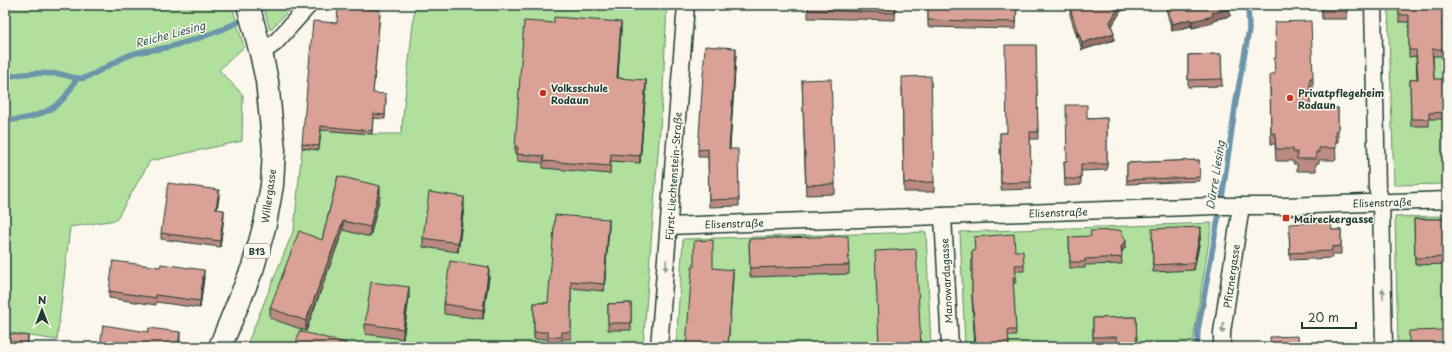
<svg xmlns="http://www.w3.org/2000/svg" width="1452" height="352" font-family="'Playpen Sans',sans-serif">
<style>
.green{fill:#b0df9e;stroke:#688e69}
.lines{fill:none;stroke-linecap:round;stroke-linejoin:round}
.stream{stroke:#6a95aa;stroke-width:5.5}
.minor-casing{stroke:#1f3d34;stroke-width:19}
.primary-casing{stroke:#1f3d34;stroke-width:25}
.minor{stroke:#fbf7ec;stroke-width:16}
.primary{stroke:#fbf7ec;stroke-width:22}
.wall{fill:#bb8b81;stroke:#1f3d34}
.shaded-wall{fill:#997169;stroke:#1f3d34}
.building{fill:#daa296;stroke:#1f3d34}
.oneway{fill:#8d9a90}
.poi-dot{fill:#c8321e;stroke:#fbf7ec;stroke-width:1.5}
.labels{text-anchor:middle;dominant-baseline:central;stroke-width:3;stroke-linejoin:round;paint-order:stroke}
.shield{fill:#fbf7ec;stroke:#61756b;stroke-width:1}
.shield-label{font-size:9px;font-weight:bold;fill:#1f3d34}
.poi-label{font-size:10px;font-weight:bold;fill:#1f3d34;stroke:#fbf7ec;text-anchor:start}
.street-label{font-size:10px;fill:#1f3d34;stroke:#fbf7ec}
.water-label{font-size:11px;font-style:italic;fill:#385a5b;stroke:#fbf7ec}
</style>
<rect width="100%" height="100%" fill="#fbf7ec"/>
<filter id="ink" filterUnits="userSpaceOnUse"><feTurbulence type="fractalNoise" baseFrequency=".025" numOctaves="2"/><feDisplacementMap in="SourceGraphic" scale="8" xChannelSelector="R" yChannelSelector="G"/><feConvolveMatrix kernelMatrix="1 2 1 2 8 2 1 2 1" color-interpolation-filters="sRGB"/></filter>
<g filter="url(#ink)">
<g class="green">
<path d="M5 5H232L244 47 219 70 243 95 242 141 150 161 116 220 70 227 57 340 5 332Z"/>
<path d="M263 5H294L270 30Z"/>
<path d="M415 5H667L663 89 643 347H246L294 229 302 148 319 150 321 130 372 134H401Z"/>
<path d="M1388 5H1447V184L1394 185Z"/>
<path d="M1447 216V347H1398L1395 217Z"/>
<path d="M1212 223 1192 347H965L960 232Z"/>
<path d="M926 232 931 347H676L683 239Z"/>
</g>
<g class="lines">
<g class="stream">
<path d="M255 12 267 5"/>
<path d="M5 78C22 72 42 73 60 74 68 75 75 80 84 78 98 74 116 59 133 54 144 50 157 50 169 47 195 40 222 31 246 18"/>
<path d="M5 120C22 121 48 114 61 101 68 95 72 86 77 78"/>
<path d="M1197 347 1198 330 1223 191 1236 101 1249 30 1248 5"/>
</g>
<defs>
<g id="minor">
<path d="M1373 5 1377 188 1381 201 1384 347"/>
<path d="M261 53 275 43 309 5"/>
<path d="M943 216 950 347"/>
<path d="M669 226 1215 206H1286L1447 200"/>
<path d="M659 347 686 5"/>
<path d="M1222 347V332L1241 206"/>
</g>
<path id="primary" d="M220 347 253 267 265 224 272 185 274 150 267 81 261 53 248 5"/>
</defs>
<use href="#minor" class="minor-casing"/>
<use href="#primary" class="primary-casing"/>
<use href="#minor" class="minor"/>
<use href="#primary" class="primary"/>
</g>
<g class="wall">
<path d="M754 5H896L895 20 808 18V6Z"/>
<path d="M928 5H1017L1016 29 928 27Z"/>
<path d="M1073 5H1142L1121 11 1112 26 1114 40 1082 50 1078 37H1077L1070 15V8L1074 7Z"/>
<path d="M1165 5H1229L1230 16 1213 20V23L1192 28 1191 26 1172 31Z"/>
<path d="M1321 5H1347V19H1322Z"/>
<path d="M1399 5H1447V27H1442L1443 56H1433L1434 79 1445 83H1447V119H1429V126H1411L1410 80 1417 79 1416 56 1409 57V22H1399Z"/>
<path d="M380 14 373 93 386 98 385 119 373 118 372 134 321 130 319 150 302 148V144L337 23Z"/>
<path d="M621 29 618 78 646 87 640 163 611 161 610 174 543 168V163L517 161V154H515V147Z"/>
<path d="M1036 45 1038 139H1030L1031 189 1001 190 1000 133H1007Z"/>
<path d="M1221 54 1222 86 1188 87V55Z"/>
<path d="M736 55 730 149 739 199V206L709 207 708 157H698V150Z"/>
<path d="M1275 74 1313 78V90H1310V107L1324 109 1338 108V142H1335L1336 160H1319V163H1316V171H1297V164H1293V161H1276L1275 144H1271L1270 86Z"/>
<path d="M802 80 835 184V194L806 195Z"/>
<path d="M902 87 934 182V192H904Z"/>
<path d="M1107 118V170L1081 171V185L1065 186 1064 161H1067L1087 119Z"/>
<path d="M1199 160 1200 181 1127 184V163Z"/>
<path d="M338 176 380 196 370 237 343 230 306 331 270 318V308L322 240Z"/>
<path d="M219 197 217 209 224 216 220 247 161 239V233Z"/>
<path d="M464 207 458 252 423 247V238Z"/>
<path d="M1414 219H1447V264L1415 265Z"/>
<path d="M609 226 604 291 571 288V339H562V344H548V339H534V303H548Z"/>
<path d="M1341 230V254H1332V258L1290 260 1289 231Z"/>
<path d="M1201 235 1194 270 1153 272 1152 236Z"/>
<path d="M1069 237 1126 246 1121 253 1122 264 1085 265V268H1070Z"/>
<path d="M749 239 849 265V274L750 277Z"/>
<path d="M972 251H1015L1024 265V271H1015L1016 283H1013L1016 336H1008L1009 347H975L972 299Z"/>
<path d="M204 277 200 308 156 302V305L109 298V291Z"/>
<path d="M489 277 483 319 444 314V304Z"/>
<path d="M409 297 403 339 365 334V324Z"/>
<path d="M631 303V330H608V304Z"/>
<path d="M1136 317 1137 347H1117V343H1093V318Z"/>
<path d="M296 344 346 347H296Z"/>
</g>
<g class="shaded-wall">
<path d="M1120 5H1142L1121 11 1110 29V22Z"/>
<path d="M1230 9V16L1213 20V23L1192 28V21L1212 13Z"/>
<path d="M1191 19V26L1172 31V24Z"/>
<path d="M621 22V29L617 85V78Z"/>
<rect x="1077" y="30" width="1" height="7"/>
<path d="M1114 33V40L1082 50V43Z"/>
<path d="M736 48V55L729 156V149Z"/>
<path d="M646 80V87L640 163V156Z"/>
<path d="M380 186V196L370 237V227Z"/>
<path d="M219 190V197L216 215V209Z"/>
<path d="M464 197V207L458 252V243Z"/>
<path d="M224 210V216L220 247V241Z"/>
<path d="M609 219V226L604 291V284Z"/>
<path d="M343 221V230L306 331V321Z"/>
<path d="M1201 227V235L1194 270V263Z"/>
<path d="M1126 240V246L1121 253V247Z"/>
<path d="M489 267V277L483 319V310Z"/>
<path d="M204 270V277L200 308V301Z"/>
<path d="M733 270V279L728 347Z"/>
<path d="M409 287V297L403 339V329Z"/>
<path d="M180 332V340L179 347H178Z"/>
<path d="M28 336V347H26Z"/>
</g>
<g class="building">
<path d="M808 5H895V13L808 10Z"/>
<path d="M928 5H1017L1016 22 928 20Z"/>
<path d="M1075 5H1120L1110 22 1114 33 1082 43 1078 30H1077L1070 8 1076 7Z"/>
<path d="M1167 5H1229L1230 9 1212 13 1213 16 1192 21 1191 19 1172 24Z"/>
<path d="M1321 5H1347V11H1322Z"/>
<path d="M1399 5H1447V20H1442L1443 49H1432L1434 79H1445V83H1447V112L1429 113V119H1411L1410 80 1418 79 1416 50H1409V15H1399Z"/>
<path d="M338 6 380 10 373 93 386 94 385 115 373 114 372 131 321 126 319 146 302 144 313 21 337 23Z"/>
<path d="M554 17 621 22 617 78 646 80 640 156 611 154 610 166 543 161 544 156 517 154 518 147H515L524 21 554 23Z"/>
<path d="M1311 21 1313 78H1310V107H1324V109L1338 108V130L1335 131 1336 148H1319V152H1316V159H1297V152H1293V149H1276L1275 133H1271L1270 74H1275L1274 58H1276L1275 22Z"/>
<path d="M1005 45H1036L1038 132H1030L1031 182 1001 183 1000 133H1007Z"/>
<path d="M705 46 736 48 729 149H738L739 199 709 200 708 149 698 150Z"/>
<path d="M1221 54 1222 79 1188 80V55Z"/>
<path d="M931 76 934 182 904 183 902 77Z"/>
<path d="M831 79 835 184 806 185 802 80Z"/>
<path d="M1066 105H1087V119L1107 118V164H1081V179H1065L1064 161H1067Z"/>
<path d="M1199 160 1200 177 1127 180V163Z"/>
<path d="M338 176 380 186 370 227 343 221 306 321 270 308 299 231 322 240Z"/>
<path d="M168 183 219 190 216 209 224 210 220 241 161 233Z"/>
<path d="M429 192 464 197 458 243 423 238Z"/>
<path d="M555 215 609 219 604 284 571 281V332H562V337H548V332H534V303H548Z"/>
<path d="M1414 219H1447V257L1415 258Z"/>
<path d="M1331 222 1332 230H1341V246L1332 247V251L1290 253 1289 224Z"/>
<path d="M1201 227 1194 263 1153 265 1152 229Z"/>
<path d="M1120 230 1126 240 1121 247 1122 257 1085 259V262H1070L1069 237 1091 236 1090 231Z"/>
<path d="M1014 234 1015 251H1023L1024 265H1015L1016 277H1013L1016 330H1008L1009 347H976L972 293V251H975L974 237Z"/>
<path d="M848 236 849 265 750 268 749 239Z"/>
<path d="M713 240V268L733 270 728 347H686L692 267H694V241Z"/>
<path d="M916 249 921 347H879L875 251Z"/>
<path d="M113 261 160 267 161 264 204 270 200 301 156 295V298L109 291Z"/>
<path d="M450 261 489 267 483 310 444 304Z"/>
<path d="M371 282 409 287 403 329 365 324Z"/>
<path d="M631 303V323H608V304Z"/>
<path d="M1136 317 1137 343 1117 344V337H1093V318Z"/>
<path d="M103 325 148 332 149 328 180 332 178 347H100Z"/>
<path d="M1447 330V347H1409V331Z"/>
<path d="M299 331 346 343 345 347H306L296 344Z"/>
<path d="M5 333 28 336 26 347H5Z"/>
<path d="M1298 336 1299 347H1271L1270 337Z"/>
</g>
<defs><path id="oneway-solid" d="M-6-.8H1V-3.2L6.5 0L1 3.2V.8H-6Z"/></defs>
<g class="oneway">
<use href="#oneway-solid" transform="translate(666 265) rotate(95)"/>
<use href="#oneway-solid" transform="translate(1383 294) rotate(-91)"/>
<use href="#oneway-solid" transform="translate(1223 328) rotate(97)"/>
</g>
</g>
<g class="poi-dot">
<circle cx="543" cy="93" r="4"/>
<circle cx="1290" cy="98" r="4"/>
<rect x="1282" y="214" width="8" height="8" rx="2"/>
</g>
<g class="labels">
<rect class="shield" x="244" y="244" width="26" height="14" rx="3"/>
<g class="shield-label">
<text x="257" y="251">B13</text>
</g>
<g class="poi-label">
<text x="551" y="87">Volksschule<tspan x="551" dy="12">Rodaun</tspan></text>
<text x="1298" y="92">Privatpflegeheim<tspan x="1298" dy="12">Rodaun</tspan></text>
<text x="1294" y="218">Maireckergasse</text>
</g>
<g class="street-label">
<text transform="translate(673 176) rotate(-86)">Fürst-Liechtenstein-Straße</text>
<text transform="translate(268 196) rotate(-82)">Willergasse</text>
<text transform="translate(1382 202) rotate(-2)">Elisenstraße</text>
<text transform="translate(1058 212) rotate(-2)">Elisenstraße</text>
<text transform="translate(734 223) rotate(-2)">Elisenstraße</text>
<text transform="translate(1231 276) rotate(-82)">Pfitznergasse</text>
<text transform="translate(946 281) rotate(-93)">Manowardagasse</text>
</g>
<g class="water-label">
<text transform="translate(170 34) rotate(-15)">Reiche Liesing</text>
<text transform="translate(1215 175) rotate(-81)">Dürre Liesing</text>
</g>
</g>
<rect width="1452" height="352" fill="none" stroke="#fbf7ec" stroke-width="20"/>
<rect x="10" y="10" width="1432" height="332" fill="none" stroke="#1f3d34" stroke-width="1.5" filter="url(#ink)"/>
<g transform="translate(42 310)" stroke="#fbf7ec" stroke-width="3" paint-order="stroke">
<path d="M0-3L7 15L0 10L-7 15Z" fill="#1f3d34"/>
<text y="-6" font-size="11" font-weight="bold" text-anchor="middle" fill="#1f3d34">N</text>
</g>
<path d="M1302 322v6h54v-6" fill="none" stroke="#1f3d34" stroke-width="2"/>
<text x="1308" y="322" font-size="12" fill="#1f3d34" stroke="#fbf7ec" stroke-width="3" paint-order="stroke">20 m</text>
</svg>
